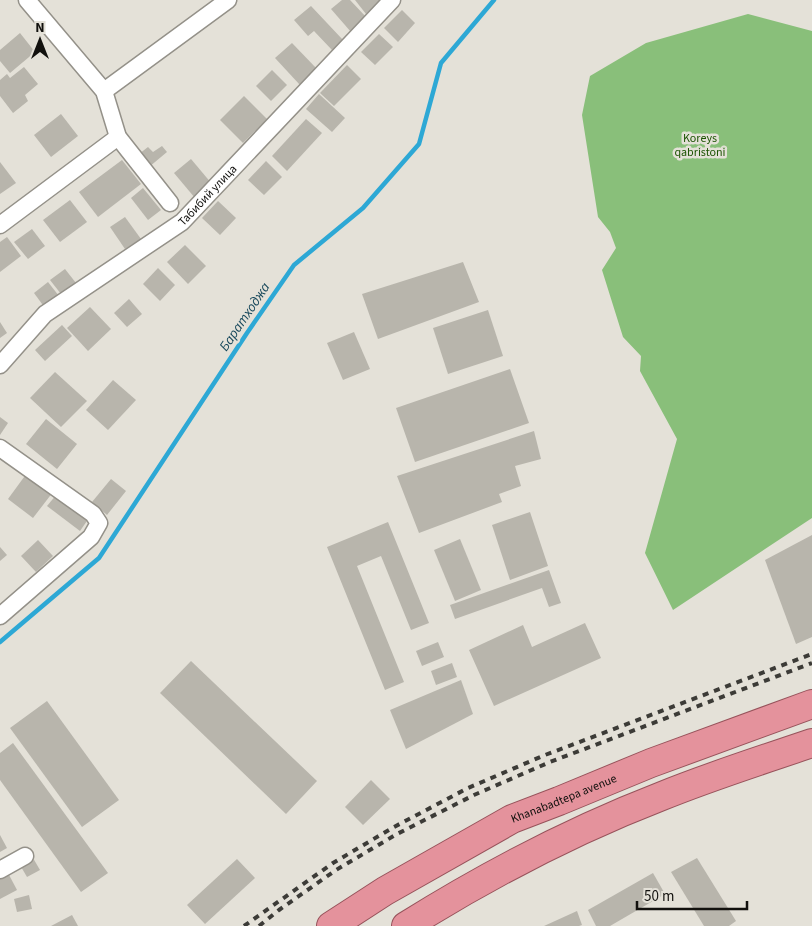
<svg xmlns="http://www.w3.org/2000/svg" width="812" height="926" font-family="'Source Sans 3',sans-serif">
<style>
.green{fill:#89bf7a}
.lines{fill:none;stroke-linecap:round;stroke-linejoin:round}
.stream{stroke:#2da8d5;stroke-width:4.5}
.building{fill:#b8b5ac}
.minor-casing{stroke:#949189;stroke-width:19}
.trunk-casing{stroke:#97535b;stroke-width:30}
.minor{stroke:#fff;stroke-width:16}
.trunk{stroke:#e4929c;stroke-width:28}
.rail{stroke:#3c3b37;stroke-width:4;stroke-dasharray:6 6;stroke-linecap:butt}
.labels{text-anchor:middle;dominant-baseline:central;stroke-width:5;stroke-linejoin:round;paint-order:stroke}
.park-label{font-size:12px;fill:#1b5302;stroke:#e4e1d8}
.street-label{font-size:12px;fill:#12110e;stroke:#e4e1d8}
.water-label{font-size:14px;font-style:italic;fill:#17485b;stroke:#e4e1d8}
</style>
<rect width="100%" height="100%" fill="#e4e1d8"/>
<path class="green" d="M748 14 812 31V518L673 610 645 553 677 439 640 371 641 356 623 337 602 270 616 248 610 232 598 217 582 115 590 76 646 43Z"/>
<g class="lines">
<path class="stream" d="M0 642 99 558 247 333 294 265 363 208 419 144 441 63 494 0"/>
</g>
<g class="building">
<path d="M342 0H350L367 18 351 32 331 9Z"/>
<path d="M355 0H383L366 14Z"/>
<path d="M311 6 343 40 332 50 314 31 308 36 294 20Z"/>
<path d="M402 10 415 23 398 42 384 28Z"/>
<path d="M20 33 35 52 10 73 0 61V50Z"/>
<path d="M379 34 393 47 375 65 361 52Z"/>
<path d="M292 43 317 69 300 85 275 58Z"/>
<path d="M347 65 361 79 334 106 320 93Z"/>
<path d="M24 67 38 84 25 95 28 101 13 113 0 96V80L7 74 10 78Z"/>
<path d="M272 70 287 85 271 101 256 86Z"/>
<path d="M319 94 345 118 332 132 306 109Z"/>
<path d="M244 96 267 119 243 143 220 120Z"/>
<path d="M61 114 78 136 51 157 34 135Z"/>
<path d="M306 119 322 133 287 171 272 156Z"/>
<path d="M162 146 167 152 149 167 139 154 148 147 153 152Z"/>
<path d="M191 159 212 184 195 198 174 173Z"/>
<path d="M122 160 141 184 98 217 79 192Z"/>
<path d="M266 161 282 177 264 195 248 180Z"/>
<path d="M0 162 16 183 0 194Z"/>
<path d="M143 188 161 210 148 220 131 198Z"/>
<path d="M70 200 87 222 60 242 43 220Z"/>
<path d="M218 201 236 218 220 235 202 218Z"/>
<path d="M125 217 141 239 125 249 110 227Z"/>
<path d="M32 229 45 246 28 259 14 242Z"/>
<path d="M7 237 21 256 0 272V242Z"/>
<path d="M185 245 206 266 188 284 167 262Z"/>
<path d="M463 262 479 302 378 339 362 294Z"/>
<path d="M158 268 175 285 160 301 143 284Z"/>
<path d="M65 269 76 283 61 294 50 280Z"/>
<path d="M48 282 59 296 45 308 34 293Z"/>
<path d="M129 299 142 314 127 327 114 313Z"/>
<path d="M90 307 111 329 88 351 67 328Z"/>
<path d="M488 310 503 356 448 374 433 328Z"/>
<path d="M0 322 7 333 0 338Z"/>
<path d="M62 325 72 336 45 361 35 350Z"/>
<path d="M354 332 370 369 343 380 327 343Z"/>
<path d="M510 369 529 423 415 462 396 408Z"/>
<path d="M55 372 87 401 61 427 30 398Z"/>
<path d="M113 380 136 400 108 430 86 410Z"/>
<path d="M0 417 8 423 0 435Z"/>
<path d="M46 419 77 444 57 469 26 444Z"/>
<path d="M534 431 541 459 515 466 521 486 499 494 502 502 419 533 397 476Z"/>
<path d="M27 473 53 492 33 518 8 499Z"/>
<path d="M111 479 126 491 107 515 92 502Z"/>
<path d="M57 494 89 518 80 531 47 506Z"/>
<path d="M530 512 548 566 510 580 492 525Z"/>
<path d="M388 522 429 623 411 630 381 556 357 566 404 682 385 690 327 547Z"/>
<path d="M812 535V637L796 644 765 560Z"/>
<path d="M460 539 481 590 455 601 434 550Z"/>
<path d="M38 540 53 556 36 572 21 556Z"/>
<path d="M0 547 7 555 0 561Z"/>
<path d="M549 570 561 603 549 607 542 588 455 619 450 605Z"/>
<path d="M585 623 601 658 494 706 469 650 523 625 532 647Z"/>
<path d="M438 642 444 657 422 666 416 651Z"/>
<path d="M191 661 317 781 286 814 160 693Z"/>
<path d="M452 663 457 677 436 685 431 671Z"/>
<path d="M461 680 473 714 406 749 390 710Z"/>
<path d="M47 701 119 800 82 827 10 728Z"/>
<path d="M13 743 108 873 81 892 0 780V753Z"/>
<path d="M371 780 390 799 363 825 345 807Z"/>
<path d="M0 835 7 848 0 852Z"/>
<path d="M33 858 40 870 27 877 20 865Z"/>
<path d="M697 858 736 921 729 926H704L671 872Z"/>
<path d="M237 859 255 878 205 924 187 905Z"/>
<path d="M8 873 17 890 0 899V877Z"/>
<path d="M653 873 665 894 610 926H596L588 910Z"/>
<path d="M29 895 32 909 17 912 14 899Z"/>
<path d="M577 911 582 925 579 926H544Z"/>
<path d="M72 915 78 926H51Z"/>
</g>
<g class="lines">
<defs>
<g id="minor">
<path d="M27 0 104 91 118 137 170 203"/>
<path d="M104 91 228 0"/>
<path d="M0 225 118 137"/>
<path id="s1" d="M0 365 45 314 182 222 392 0"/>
<path d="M0 448 93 514 99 523 91 537 0 616"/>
<path d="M0 870 25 856"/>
</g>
<g id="trunk">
<path id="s2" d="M331 926 385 891 512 819 559 801 651 763 812 704"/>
<path d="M406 926C486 876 574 830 662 796 711 776 762 760 812 743"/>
</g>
</defs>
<use href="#minor" class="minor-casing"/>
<use href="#trunk" class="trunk-casing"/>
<use href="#minor" class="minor"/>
<use href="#trunk" class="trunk"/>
<g class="rail">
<path d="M244 926 333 863 394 827 468 788 545 755 812 654"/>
<path d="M259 926 279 910 336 870 397 834 474 795 550 762 812 663"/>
</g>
</g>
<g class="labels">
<g class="park-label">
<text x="700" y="138">Koreys<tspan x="700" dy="14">qabristoni</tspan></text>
</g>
<g class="street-label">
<text stroke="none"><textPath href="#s1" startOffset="270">Табибий улица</textPath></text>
<text stroke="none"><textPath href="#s2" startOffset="266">Khanabadtepa avenue</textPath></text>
</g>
<g class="water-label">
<text transform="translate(245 317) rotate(-56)">Баратходжа</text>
</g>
</g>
<g transform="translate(40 40)" stroke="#e4e1d8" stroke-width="4" paint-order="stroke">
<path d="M0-4L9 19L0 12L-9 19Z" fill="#12110e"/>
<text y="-8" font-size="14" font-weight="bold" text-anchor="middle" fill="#12110e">N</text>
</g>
<path d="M637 901v8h110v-8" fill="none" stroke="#12110e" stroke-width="2.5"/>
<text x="644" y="901" font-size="15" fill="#12110e" stroke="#e4e1d8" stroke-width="4" paint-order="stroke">50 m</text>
</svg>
